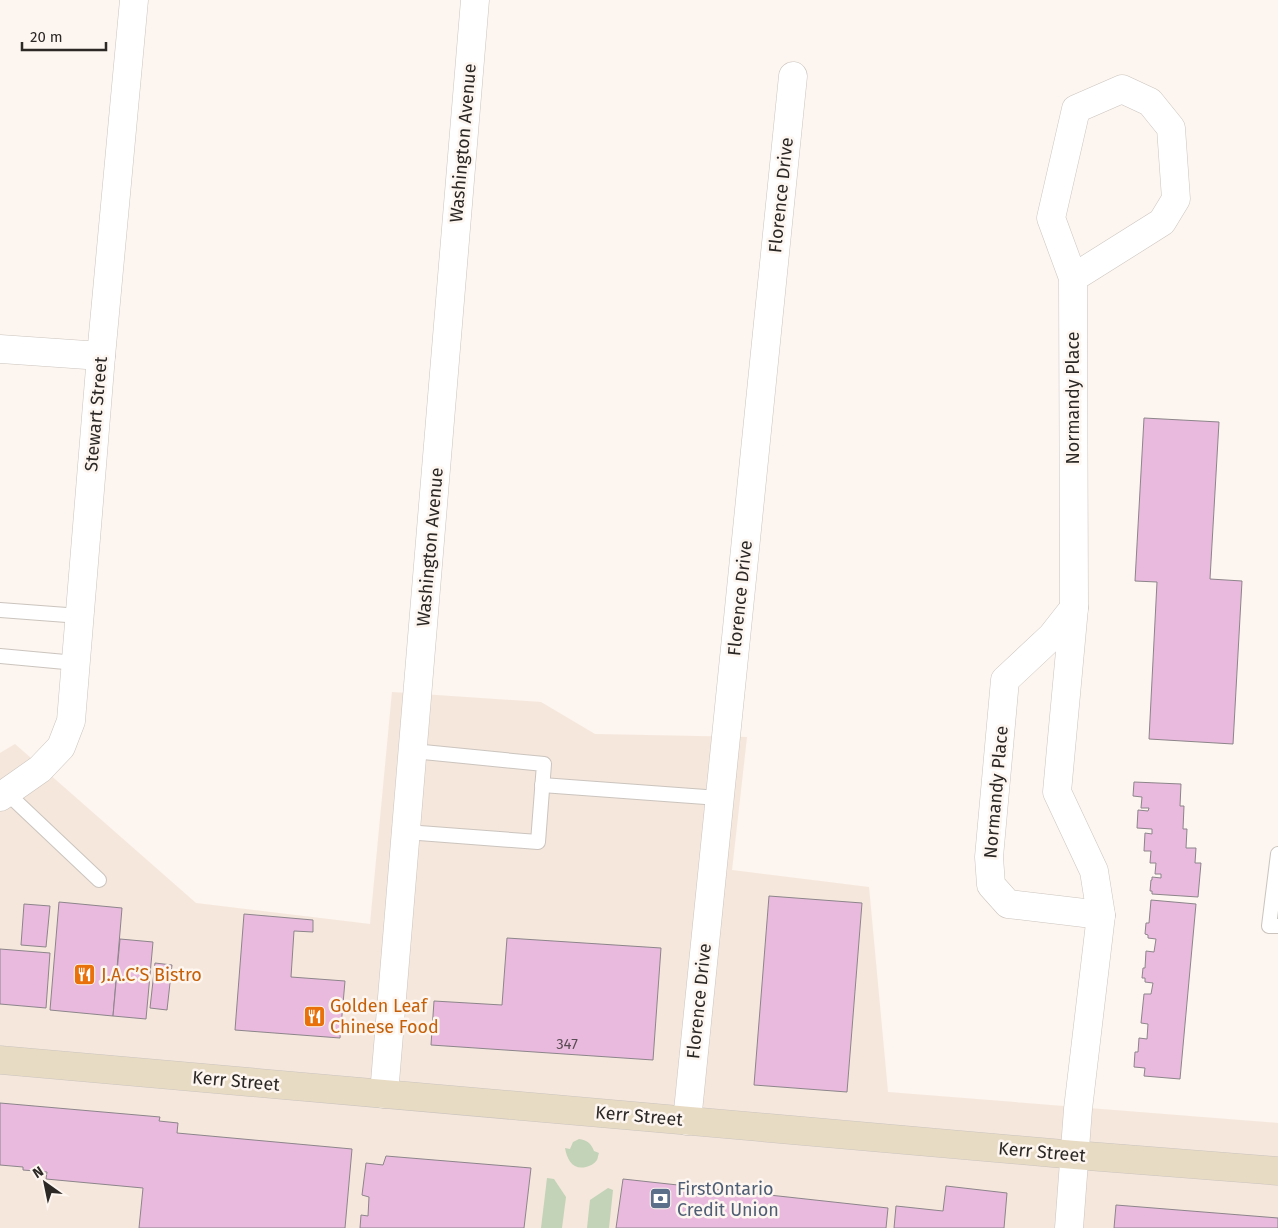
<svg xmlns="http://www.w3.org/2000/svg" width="1278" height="1228" font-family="'Fira Sans',sans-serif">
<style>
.built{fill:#f5e7dc}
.green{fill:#c2d3b7}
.building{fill:#e9bade;stroke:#8c858a}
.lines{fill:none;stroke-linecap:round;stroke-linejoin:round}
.lane-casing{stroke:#cbc4be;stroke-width:16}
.street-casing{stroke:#cbc4be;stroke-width:29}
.secondary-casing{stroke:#cbc4be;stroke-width:29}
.lane{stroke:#fff;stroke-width:14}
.street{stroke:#fff;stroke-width:28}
.secondary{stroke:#e8dbc4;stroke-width:28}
.labels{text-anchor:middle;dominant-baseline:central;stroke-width:5;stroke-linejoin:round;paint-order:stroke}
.number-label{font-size:15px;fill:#5a4c54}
.street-label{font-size:18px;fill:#2b2826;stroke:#fdf5ef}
.food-label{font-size:18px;fill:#c56008;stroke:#fdf5ef;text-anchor:start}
.service-label{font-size:18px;fill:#4e5e75;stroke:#fdf5ef;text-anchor:start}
</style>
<rect width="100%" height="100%" fill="#fdf5ef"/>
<path class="built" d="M392 692 541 702 595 734 747 737 732 870 869 887 888 1092 1278 1123V1228H0V753L15 744 196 903 370 924Z"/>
<g class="green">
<path d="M579 1139C587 1140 591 1143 594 1151L599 1153C598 1155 598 1158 597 1160 594 1164 590 1166 586 1167 573 1170 567 1160 565 1148L570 1149 573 1142Z"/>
<path d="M547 1178 554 1179 566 1197 562 1228H541Z"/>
<path d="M608 1188 613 1190 609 1228H587L590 1200Z"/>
</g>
<g class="building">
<path d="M1144 418 1219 422 1210 579 1242 581 1233 744 1149 739 1157 582 1135 581Z"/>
<path d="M1134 782 1181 784 1180 806H1184L1183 829H1187L1186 848H1196L1195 863H1201L1198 897 1152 894V891H1150L1151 880H1152V877L1161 878V874H1155L1156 863H1150L1151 851H1144L1145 833 1152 834V829L1137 828 1138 810 1148 811 1149 808H1141L1142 797 1133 796Z"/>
<path d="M769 896 862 903 847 1092 754 1085Z"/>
<path d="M1151 900 1196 904 1180 1079 1144 1076 1145 1068 1134 1067 1135 1052H1138L1139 1038 1147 1039 1148 1024 1141 1023 1144 994H1151L1153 983 1145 982V978H1142L1143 968H1145L1146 951 1154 952 1156 939 1148 938V935L1145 934 1146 923H1149Z"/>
<path d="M59 902 122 908 113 1016 50 1010Z"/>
<path d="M24 904 50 906 46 947 21 945Z"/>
<path d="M244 914 313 920V932L294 931 291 977 345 981 340 1038 235 1030Z"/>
<path d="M507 938 661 948 653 1060 431 1045 434 1001 502 1005Z"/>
<path d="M120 939 153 942 146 1019 113 1016Z"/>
<path d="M0 949 50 953 46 1008 0 1004Z"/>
<path d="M155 963 172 965 167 1010 150 1008Z"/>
<path d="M0 1103 160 1117 159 1121 178 1123 177 1133 352 1149 345 1228H139L143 1188 46 1179 47 1172 23 1170V1167L0 1165Z"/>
<path d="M386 1156 531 1168 524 1228H360L361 1215 368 1216 369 1197 362 1195 366 1163 383 1165Z"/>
<path d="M623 1179 888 1208 886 1228H616Z"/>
<path d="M946 1186 1007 1193 1004 1228H894L896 1206 943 1211Z"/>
<path d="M1116 1205 1278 1218V1228H1114Z"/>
</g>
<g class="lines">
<defs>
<g id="lane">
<path d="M0 610 80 616"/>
<path d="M0 656 76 663"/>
<path d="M542 785 719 798"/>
<path d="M7 793 99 880"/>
<path d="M406 832 538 842 544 764 413 751"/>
<path d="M1278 854 1269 926H1278"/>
</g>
<g id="street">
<path d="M0 349 101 356"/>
<path d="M1074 608 1052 636 1005 680 989 857 991 885 1008 904 1101 915"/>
<path d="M0 797 40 769 61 747 71 721 101 356 134 0"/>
<path d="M384 1094 475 0"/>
<path d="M687 1121 793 76"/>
<path d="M1069 1228 1078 1109 1101 915 1094 871 1057 792 1074 608 1073 278 1051 218 1076 109 1122 89 1150 102 1171 128 1176 199 1162 222 1073 278"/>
</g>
<path id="secondary" d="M0 1060 1075 1155 1278 1171"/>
</defs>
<use href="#lane" class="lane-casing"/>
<use href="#street" class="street-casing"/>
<use href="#secondary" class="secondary-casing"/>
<use href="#lane" class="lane"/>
<use href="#street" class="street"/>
<use href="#secondary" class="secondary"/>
</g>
<defs>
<symbol id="restaurant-square" viewBox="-11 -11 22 22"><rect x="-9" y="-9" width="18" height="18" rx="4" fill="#e8710a" stroke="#fdf5ef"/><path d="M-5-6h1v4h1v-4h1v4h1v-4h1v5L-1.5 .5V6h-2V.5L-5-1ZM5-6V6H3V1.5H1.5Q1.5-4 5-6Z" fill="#fff"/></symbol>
<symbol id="bank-square" viewBox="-11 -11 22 22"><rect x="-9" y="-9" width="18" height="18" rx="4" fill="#5c6f8a" stroke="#fdf5ef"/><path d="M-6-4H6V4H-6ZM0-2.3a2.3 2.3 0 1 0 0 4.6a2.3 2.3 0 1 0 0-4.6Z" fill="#fff"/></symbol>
</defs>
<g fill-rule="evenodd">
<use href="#restaurant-square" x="72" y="962" width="25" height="25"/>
<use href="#restaurant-square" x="302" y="1004" width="25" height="25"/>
<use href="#bank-square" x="648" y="1186" width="25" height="25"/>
</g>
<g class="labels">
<g class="number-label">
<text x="567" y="1044">347</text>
</g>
<g class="street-label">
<text transform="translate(463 143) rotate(-85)">Washington Avenue</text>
<text transform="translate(781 195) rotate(-84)">Florence Drive</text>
<text transform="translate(1073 398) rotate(-90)">Normandy Place</text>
<text transform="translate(96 414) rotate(-85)">Stewart Street</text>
<text transform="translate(430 547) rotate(-85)">Washington Avenue</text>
<text transform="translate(740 598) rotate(-84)">Florence Drive</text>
<text transform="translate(996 792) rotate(-85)">Normandy Place</text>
<text transform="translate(699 1001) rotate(-84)">Florence Drive</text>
<text transform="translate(236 1081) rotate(5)">Kerr Street</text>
<text transform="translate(639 1116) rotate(5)">Kerr Street</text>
<text transform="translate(1042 1152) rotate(5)">Kerr Street</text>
</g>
<g class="food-label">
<text x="101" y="975">J.A.C’S Bistro</text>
<text x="330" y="1006">Golden Leaf<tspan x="330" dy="21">Chinese Food</tspan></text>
</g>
<g class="service-label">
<text x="677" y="1189">FirstOntario<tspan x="677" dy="21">Credit Union</tspan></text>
</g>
</g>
<g transform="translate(45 1183) rotate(327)" stroke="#fdf5ef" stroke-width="4" paint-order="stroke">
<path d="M0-4L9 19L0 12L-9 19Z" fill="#2b2826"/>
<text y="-8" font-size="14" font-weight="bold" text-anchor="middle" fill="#2b2826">N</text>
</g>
<path d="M22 42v8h84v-8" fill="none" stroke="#2b2826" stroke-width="2.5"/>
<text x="30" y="42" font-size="15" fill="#2b2826" stroke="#fdf5ef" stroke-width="4" paint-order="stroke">20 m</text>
</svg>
